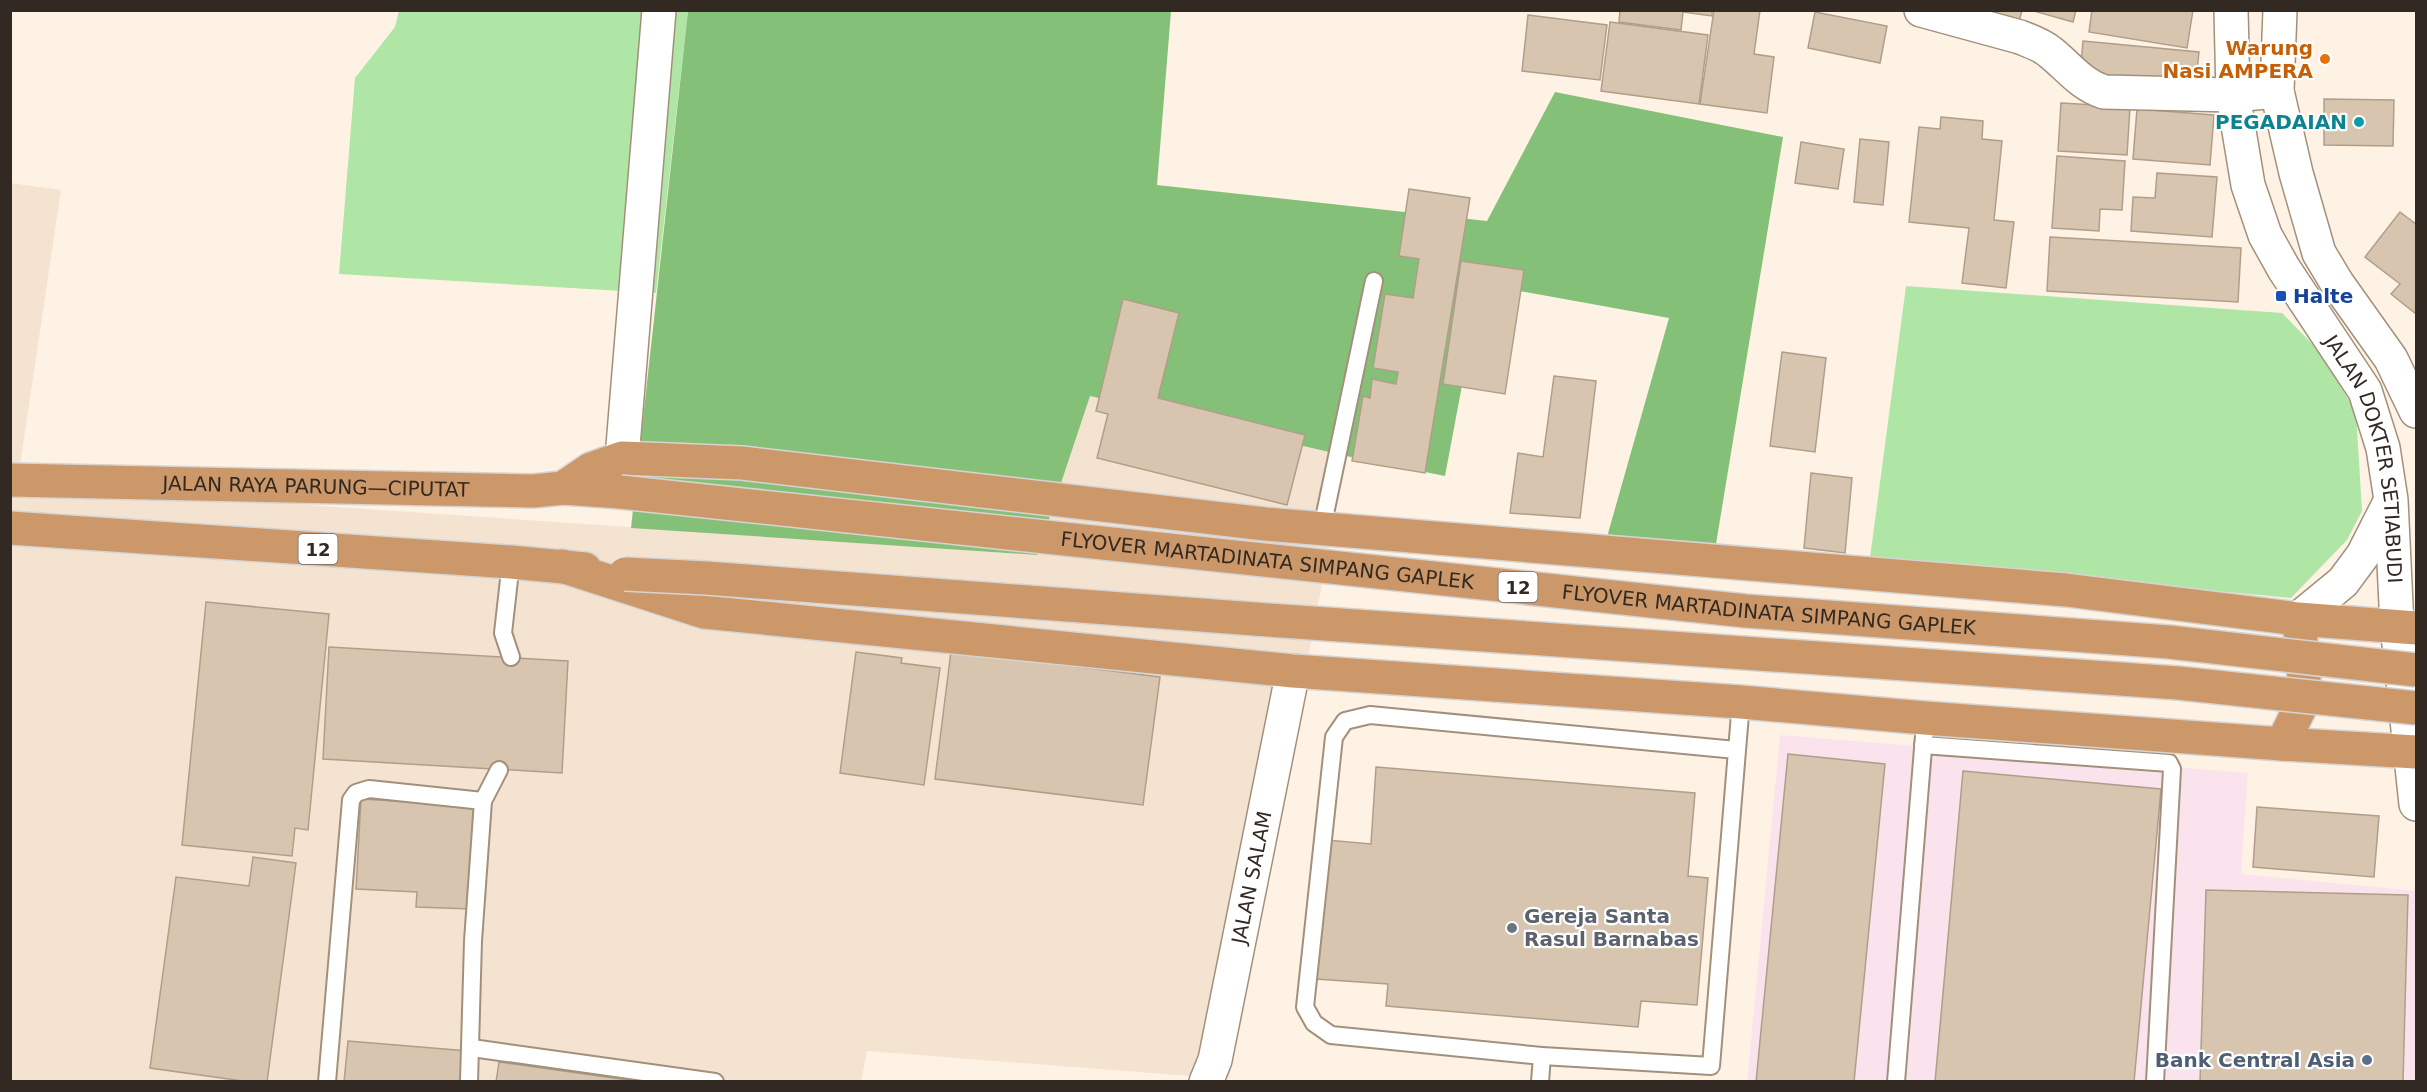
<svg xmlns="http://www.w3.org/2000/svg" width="2427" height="1092" font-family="'DejaVu Sans',sans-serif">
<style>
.commercial{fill:#fbe3ee}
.industrial{fill:#f5e3d2}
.green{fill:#b0e6a5}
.forest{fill:#85c078}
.building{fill:#d8c5af;stroke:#b09e89;stroke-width:1.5}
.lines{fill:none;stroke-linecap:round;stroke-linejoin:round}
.service-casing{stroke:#a2907b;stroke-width:20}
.minor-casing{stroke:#a2907b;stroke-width:36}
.secondary-casing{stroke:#a2907b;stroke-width:36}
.trunk-casing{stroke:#d6d4d3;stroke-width:36}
.service{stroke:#fff;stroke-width:16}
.minor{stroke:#fff;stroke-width:33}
.secondary{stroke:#fff;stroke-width:33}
.trunk{stroke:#cc986a;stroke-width:33}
.trunk-bridge-casing{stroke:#d6d4d3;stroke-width:36;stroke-linecap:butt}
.trunk-bridge{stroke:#cc986a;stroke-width:33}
.food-dot{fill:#e8710a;stroke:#fff;stroke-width:2}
.culture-dot{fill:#0f9aa8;stroke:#fff;stroke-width:2}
.transit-dot{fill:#1a4fb4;stroke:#fff;stroke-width:2}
.worship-dot{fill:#6b7280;stroke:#fff;stroke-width:2}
.service-dot{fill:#5c6f8a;stroke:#fff;stroke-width:2}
.labels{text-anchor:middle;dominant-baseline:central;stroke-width:4.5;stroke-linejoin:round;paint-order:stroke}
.shield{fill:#fff;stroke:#706a64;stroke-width:1.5}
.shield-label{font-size:18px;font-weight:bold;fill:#322a22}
.food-label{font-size:20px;font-weight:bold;fill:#c56008;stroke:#fff;text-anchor:end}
.culture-label{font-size:20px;font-weight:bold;fill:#0d838f;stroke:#fff;text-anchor:end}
.transit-label{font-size:20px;font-weight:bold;fill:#164399;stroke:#fff;text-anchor:start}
.street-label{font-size:20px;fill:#322a22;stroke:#fff}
.worship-label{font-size:20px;font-weight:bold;fill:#5b616d;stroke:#fff;text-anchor:start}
.service-label{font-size:20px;font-weight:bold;fill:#4e5e75;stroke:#fff;text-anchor:end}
</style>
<rect width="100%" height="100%" fill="#fef2e5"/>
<path class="commercial" d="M1780 735 2248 773 2241 874 2416 891V1081L1747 1082Z"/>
<path class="industrial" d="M11 183 61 190 17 485 1036 555 1089 396 1346 456 1229 1079 867 1051 861 1082H11Z"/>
<g class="green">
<path d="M399 11H688L656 293 339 274 355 78 395 27Z"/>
<path d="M1906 286 2282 313 2323 355 2356 413 2362 511 2347 540 2291 598 1870 558Z"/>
</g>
<path class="forest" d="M688 11H1171L1157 185 1487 221 1555 92 1783 137 1716 544 1607 537 1669 318 1481 284 1445 476 1346 456 1090 396 1037 555 631 528Z"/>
<g class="building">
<path d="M1620 10H1712V16L1683 12 1681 30 1619 22Z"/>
<path d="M1714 10H1760L1754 54 1774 57 1767 113 1700 104Z"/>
<path d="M1974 10H2022L2018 27Z"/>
<path d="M2030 10H2076L2073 22Z"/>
<path d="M2092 10H2193L2187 48 2089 32Z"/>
<path d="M1815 12 1887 26 1880 63 1808 48Z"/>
<path d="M1528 15 1607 25 1600 80 1522 71Z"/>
<path d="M1610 22 1708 35 1699 104 1601 91Z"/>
<path d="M2083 41 2199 52 2195 88 2080 77Z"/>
<path d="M2324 99 2394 100 2393 146 2324 145Z"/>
<path d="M2061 103 2130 107 2127 155 2058 151Z"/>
<path d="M2137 109 2214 115 2210 165 2133 159Z"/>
<path d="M1941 117 1983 121 1982 139 2002 141 1994 220 2014 222 2006 288 1962 283 1969 228 1909 222 1919 127 1940 129Z"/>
<path d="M1860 139 1889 142 1883 205 1854 202Z"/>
<path d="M1801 142 1844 149 1838 189 1795 183Z"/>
<path d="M2057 156 2125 161 2122 210 2100 209 2099 231 2052 228Z"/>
<path d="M2157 173 2217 177 2212 237 2131 231 2133 197 2155 198Z"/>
<path d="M1409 189 1470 198 1425 473 1352 461 1363 396 1370 398 1372 379 1396 384 1398 372 1373 368 1385 294 1413 298 1419 259 1399 256Z"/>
<path d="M2400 212 2416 224V314L2391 294 2400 284 2365 257Z"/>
<path d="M2050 237 2241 248 2238 302 2047 291Z"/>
<path d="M1461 261 1524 270 1505 394 1443 384Z"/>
<path d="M1123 299 1179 313 1158 398 1305 435 1287 505 1097 458 1108 414 1096 411Z"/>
<path d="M1782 352 1826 358 1815 452 1770 446Z"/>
<path d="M1554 376 1596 381 1580 518 1510 513 1518 453 1543 457Z"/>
<path d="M1811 473 1852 478 1845 553 1804 548Z"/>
<path d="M206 602 329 614 308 830 295 828 292 856 182 845Z"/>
<path d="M329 647 568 661 562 773 323 759Z"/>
<path d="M951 651 1160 677 1143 805 935 779Z"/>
<path d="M856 652 902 658 901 663 940 668 924 785 840 773Z"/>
<path d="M1788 754 1885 764 1854 1082H1756Z"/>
<path d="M1376 767 1695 793 1688 876 1708 878 1697 1005 1641 1001 1638 1027 1386 1006 1388 984 1316 979 1327 840 1371 844Z"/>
<path d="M1963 771 2161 789 2134 1082H1935Z"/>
<path d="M361 799 477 806 471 909 416 907 417 892 356 889Z"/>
<path d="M2257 807 2379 816 2374 877 2253 867Z"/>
<path d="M253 857 296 863 267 1082H250L150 1068 176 877 249 886Z"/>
<path d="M2206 890 2408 895 2403 1082H2200Z"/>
<path d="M348 1041 468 1051 466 1082H344Z"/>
<path d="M499 1062 642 1082H496Z"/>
</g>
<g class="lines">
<defs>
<g id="service">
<path d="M1322 528 1374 281"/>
<path d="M511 657 503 633 511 562"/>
<path d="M1923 745 2169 763 2172 769 2155 1082"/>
<path d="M1736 750 1370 715 1345 721 1334 737 1305 1007 1314 1023 1331 1035 1542 1056 1711 1066 1741 702"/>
<path d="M472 1048 715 1082"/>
<path d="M327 1082 351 800 356 793 369 789 483 801"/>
<path d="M469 1082 473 941 483 801 499 770"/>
<path d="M1540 1082 1542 1056"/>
<path d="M1896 1082 1924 736"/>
</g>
<g id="minor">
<path d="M1921 10 2020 37C2030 41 2042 45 2050 52 2069 67 2080 84 2104 92L2233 95 2277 91"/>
<path d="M622 458 659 10"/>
<path id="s1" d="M1206 1082 1215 1060 1293 671"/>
</g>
<g id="secondary">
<path id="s2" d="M2231 10 2233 95 2248 185 2265 235 2284 269 2365 391 2383 448 2391 500 2397 626 2416 804"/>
<path d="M2280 10 2277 91 2296 173 2319 253 2337 283 2391 359 2416 411"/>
<path d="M2298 619 2343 582 2363 555 2390 502"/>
</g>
<g id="trunk">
<path id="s3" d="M10 480 533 491 563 488 620 492"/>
<path d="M563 488 591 469 622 458 742 463 1265 524 2066 590 2298 619 2416 628"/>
<path d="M10 528 511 562 585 569"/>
<path d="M562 566 704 612 1293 671 1741 702 1925 718 2282 744 2416 752"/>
<path d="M2282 744 2301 706 2304 678 2300 630"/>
</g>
</defs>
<use href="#service" class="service-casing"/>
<use href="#minor" class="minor-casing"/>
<use href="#secondary" class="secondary-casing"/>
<use href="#trunk" class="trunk-casing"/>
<use href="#service" class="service"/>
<use href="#minor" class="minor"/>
<use href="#secondary" class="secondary"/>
<use href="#trunk" class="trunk"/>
<defs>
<g id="trunk-bridge">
<path id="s4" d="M620 492 1746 611 2169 642 2416 670"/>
<path d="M625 574 706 578 1268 620 2178 683 2416 708"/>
</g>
</defs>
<use href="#trunk-bridge" class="trunk-bridge-casing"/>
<use href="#trunk-bridge" class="trunk-bridge"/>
</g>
<circle class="food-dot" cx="2325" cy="59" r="6"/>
<circle class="culture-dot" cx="2359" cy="122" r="6"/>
<rect class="transit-dot" x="2275" y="290" width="12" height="12" rx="3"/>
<circle class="worship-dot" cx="1512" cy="928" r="6"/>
<circle class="service-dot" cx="2367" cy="1060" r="6"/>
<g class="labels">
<g class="shield">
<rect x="298.5" y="534" width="39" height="30" rx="4.5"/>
<rect x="1498.5" y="572" width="39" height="30" rx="4.5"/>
</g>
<g class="shield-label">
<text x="318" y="549">12</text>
<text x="1518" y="587">12</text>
</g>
<g class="food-label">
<text x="2313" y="48">Warung<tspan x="2313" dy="23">Nasi AMPERA</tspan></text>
</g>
<g class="culture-label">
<text x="2347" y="122">PEGADAIAN</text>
</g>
<g class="transit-label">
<text x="2293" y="296">Halte</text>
</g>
<g class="street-label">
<text stroke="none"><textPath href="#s2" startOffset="480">JALAN DOKTER SETIABUDI</textPath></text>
<text stroke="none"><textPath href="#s3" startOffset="306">JALAN RAYA PARUNG—CIPUTAT</textPath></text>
<text stroke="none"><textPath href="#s4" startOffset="651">FLYOVER MARTADINATA SIMPANG GAPLEK</textPath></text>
<text stroke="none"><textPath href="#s4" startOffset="1155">FLYOVER MARTADINATA SIMPANG GAPLEK</textPath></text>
<text stroke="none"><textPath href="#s1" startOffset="210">JALAN SALAM</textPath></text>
</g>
<g class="worship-label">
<text x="1524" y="916">Gereja Santa<tspan x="1524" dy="23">Rasul Barnabas</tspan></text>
</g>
<g class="service-label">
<text x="2355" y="1060">Bank Central Asia</text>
</g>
</g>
<rect width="2427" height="1092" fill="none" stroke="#322a22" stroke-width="24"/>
</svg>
